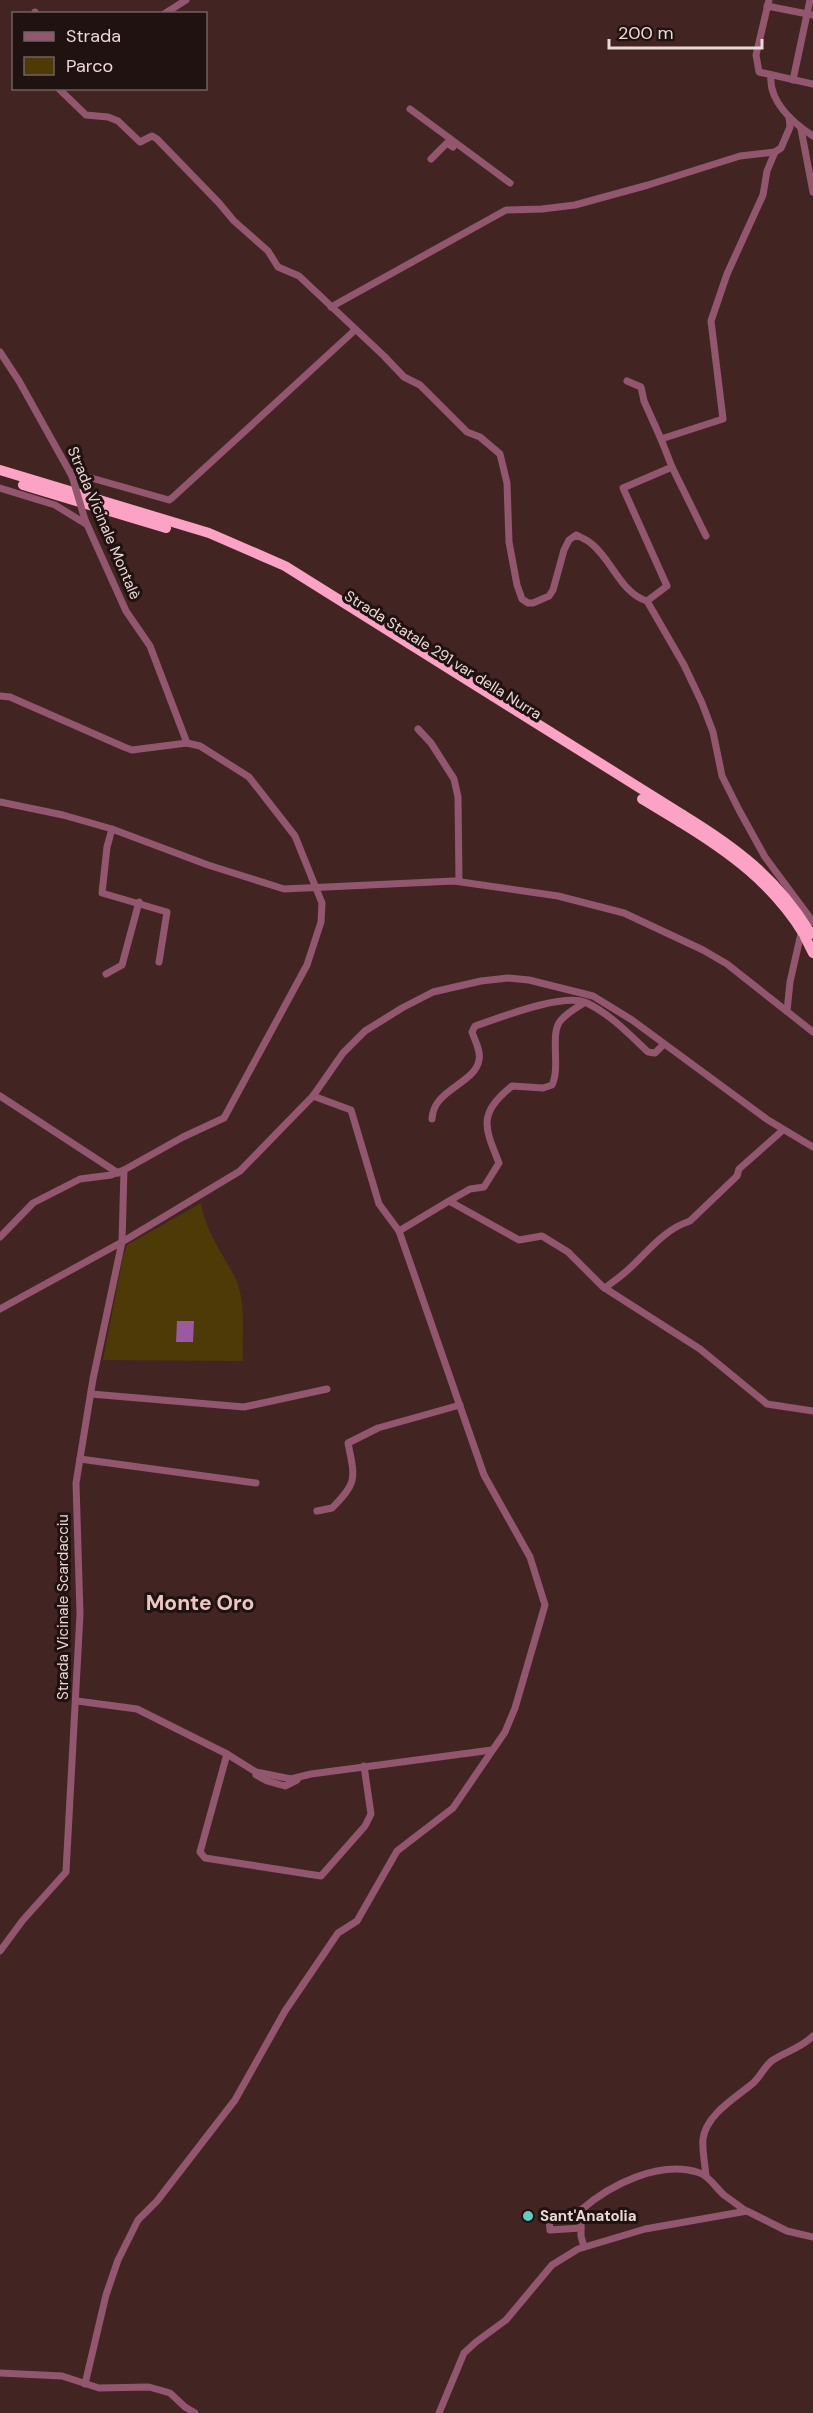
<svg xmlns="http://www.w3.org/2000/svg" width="813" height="2413" font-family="'DM Sans',sans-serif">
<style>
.green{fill:#4d3a07}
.water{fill:#9a59a0}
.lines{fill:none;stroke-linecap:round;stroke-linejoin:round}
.minor{stroke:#92566e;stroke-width:7}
.highway{stroke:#fba2c5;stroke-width:10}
.minor-bridge{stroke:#92566e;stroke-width:7}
.highway-bridge{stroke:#fba2c5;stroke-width:10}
.poi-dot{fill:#5dceb9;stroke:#1f1211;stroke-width:2}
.labels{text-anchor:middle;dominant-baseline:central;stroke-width:6;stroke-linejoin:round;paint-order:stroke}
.street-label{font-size:15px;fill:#ecd8d6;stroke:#1f1211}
.poi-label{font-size:15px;font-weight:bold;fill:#ecd8d6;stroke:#1f1211;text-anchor:start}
.district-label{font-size:21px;font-weight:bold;fill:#edc7c2;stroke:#1f1211}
</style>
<rect width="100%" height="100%" fill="#422522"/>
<path class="green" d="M201 1203C205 1232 225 1256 237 1282 246 1305 242 1336 243 1361L103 1360 122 1262 127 1245Z"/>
<path class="water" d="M177 1321H194L193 1342H176Z"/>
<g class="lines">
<g class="minor">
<path d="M769 0 756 55 759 72 813 84"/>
<path d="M767 6 813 15"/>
<path d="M35 12V14"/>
<path d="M164 14 186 0"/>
<path d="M771 75C768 101 793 123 813 136"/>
<path d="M793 80 810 0"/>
<path d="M58 88 86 115 108 117 118 121 140 142 152 136 157 139 219 203 234 221 268 251 278 267 299 276 384 356 404 377 420 385 467 432 480 437 500 454 507 483 509 542 517 585 522 599 528 603H533L549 596 553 590 564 550 569 540 576 535C582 538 588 540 593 545 612 561 622 594 647 601"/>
<path d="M410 109 510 183"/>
<path d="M801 129 813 192"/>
<path d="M431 159 447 143 453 147"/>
<path d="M331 307 506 210 542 209 575 205 648 185 740 156 775 152 781 148 790 127 789 117"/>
<path d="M0 352 19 381 72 476"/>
<path d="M627 381 641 387 644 401 661 439"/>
<path d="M672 467 706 536"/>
<path d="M70 472 169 500 172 498 355 330"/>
<path d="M0 488 55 505 86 524"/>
<path d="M85 520 126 611 150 646 187 743"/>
<path d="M647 601 667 586 623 488 672 467 661 439 723 419 711 321 727 274 763 195 767 171 775 152"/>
<path d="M647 601 684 665 702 703 713 732 722 776 739 810 765 857 813 922"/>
<path d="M0 696 10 697 124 747 132 750 187 743 200 746 249 777 295 836 322 903 321 922 307 965 224 1118 183 1137 124 1170 111 1175 80 1179 33 1203 0 1237"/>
<path d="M418 729 431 743 454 779 458 797 459 881"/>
<path d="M0 802 63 815 112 829 208 865 284 889 454 881 558 896 624 913 703 950 727 964 813 1032"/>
<path d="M112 829 107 847 102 893 167 912 159 962"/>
<path d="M106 974 122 965 139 902"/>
<path d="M787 1011 790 982 802 929"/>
<path d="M0 1096 118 1173"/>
<path d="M432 1119C433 1089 475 1084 479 1060 481 1051 475 1041 472 1032L475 1026C499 1018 564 992 587 1003 610 1014 630 1035 648 1052L655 1053 664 1044"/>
<path d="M449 1201 470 1189 484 1187 499 1163C484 1126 478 1114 512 1086L543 1088 552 1085C561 1067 549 1033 561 1020 567 1013 576 1008 584 1003"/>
<path d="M399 1231 449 1201 519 1240 542 1236 568 1252 603 1287 700 1349 767 1404 813 1411"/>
<path d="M605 1288C614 1281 623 1275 631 1267 649 1250 665 1229 690 1221L737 1176 739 1169 783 1130"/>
<path d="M0 1309 122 1242 240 1171 313 1096 343 1053 365 1031 402 1008 433 992 481 981 508 978 529 980 593 996 632 1020 768 1120 813 1147"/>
<path d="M91 1394 244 1407 327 1389"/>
<path d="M80 1459 256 1483"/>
<path d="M317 1511 332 1508C358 1482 355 1478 348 1443L378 1428 460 1405"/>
<path d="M77 1701 137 1709 227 1754 256 1772 291 1779 311 1774 492 1750"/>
<path d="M227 1754 200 1852 205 1858 321 1876 365 1826 371 1814 364 1766"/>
<path d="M256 1775 267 1781 285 1786 297 1780"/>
<path d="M0 1951 23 1920 66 1872 80 1614 76 1483 93 1379 122 1242 124 1170"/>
<path d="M706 2176C705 2164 702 2150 703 2139 706 2115 735 2098 752 2084 760 2078 764 2066 773 2060 787 2051 801 2048 813 2036"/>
<path d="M580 2216 549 2219 550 2230 581 2228"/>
<path d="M584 2247 581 2236V2210C610 2185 660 2159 700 2173 709 2176 716 2188 724 2195 731 2200 739 2206 746 2211"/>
<path d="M0 2373 62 2376 99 2388 149 2387 170 2393 185 2407 195 2413"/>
<path d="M85 2384 106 2295 118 2260 138 2220 157 2201 235 2100 285 2011 338 1933 357 1921 397 1851 453 1808 505 1732 515 1708 545 1605 530 1557 484 1475 399 1231 379 1204 351 1110 313 1096"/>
<path d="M439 2413 464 2353 476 2342 506 2320 552 2265 578 2249 645 2229 747 2211 787 2231 813 2237"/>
</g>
<g class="highway">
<path d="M0 470 209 533 285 566 683 815"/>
<path d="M23 485 166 528"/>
<path d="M642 799 680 822"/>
<path d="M805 937 813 953"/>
</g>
<path class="minor-bridge" d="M72 476 85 520"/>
<g class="highway-bridge">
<path d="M683 815C737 848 778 879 811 934"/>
<path d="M680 822C729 852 772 883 803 933"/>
</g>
</g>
<circle class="poi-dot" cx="528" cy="2216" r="6"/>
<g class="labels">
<g class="street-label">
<text transform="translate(104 523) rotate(67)">Strada Vicinale Montalè</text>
<text transform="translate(443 655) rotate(32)">Strada Statale 291 var della Nurra</text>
<text transform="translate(63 1607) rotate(-90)">Strada Vicinale Scardacciu</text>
</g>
<g class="poi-label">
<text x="540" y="2216">Sant'Anatolia</text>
</g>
<g class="district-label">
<text x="200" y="1603">Monte Oro</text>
</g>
</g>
<rect x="12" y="12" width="195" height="78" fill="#1f1211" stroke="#716160" stroke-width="1.5"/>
<rect x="24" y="32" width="30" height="9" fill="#92566e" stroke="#716160" stroke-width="1.5"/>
<text x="66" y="42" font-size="18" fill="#ecd8d6">Strada</text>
<rect x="24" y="57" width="30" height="18" fill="#4d3a07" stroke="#716160" stroke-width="1.5"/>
<text x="66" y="72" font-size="18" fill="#ecd8d6">Parco</text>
<path d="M609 39v9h153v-9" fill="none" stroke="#ecd8d6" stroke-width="3"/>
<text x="618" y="39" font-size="18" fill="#ecd8d6" stroke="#1f1211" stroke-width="4.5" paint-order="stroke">200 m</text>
</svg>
